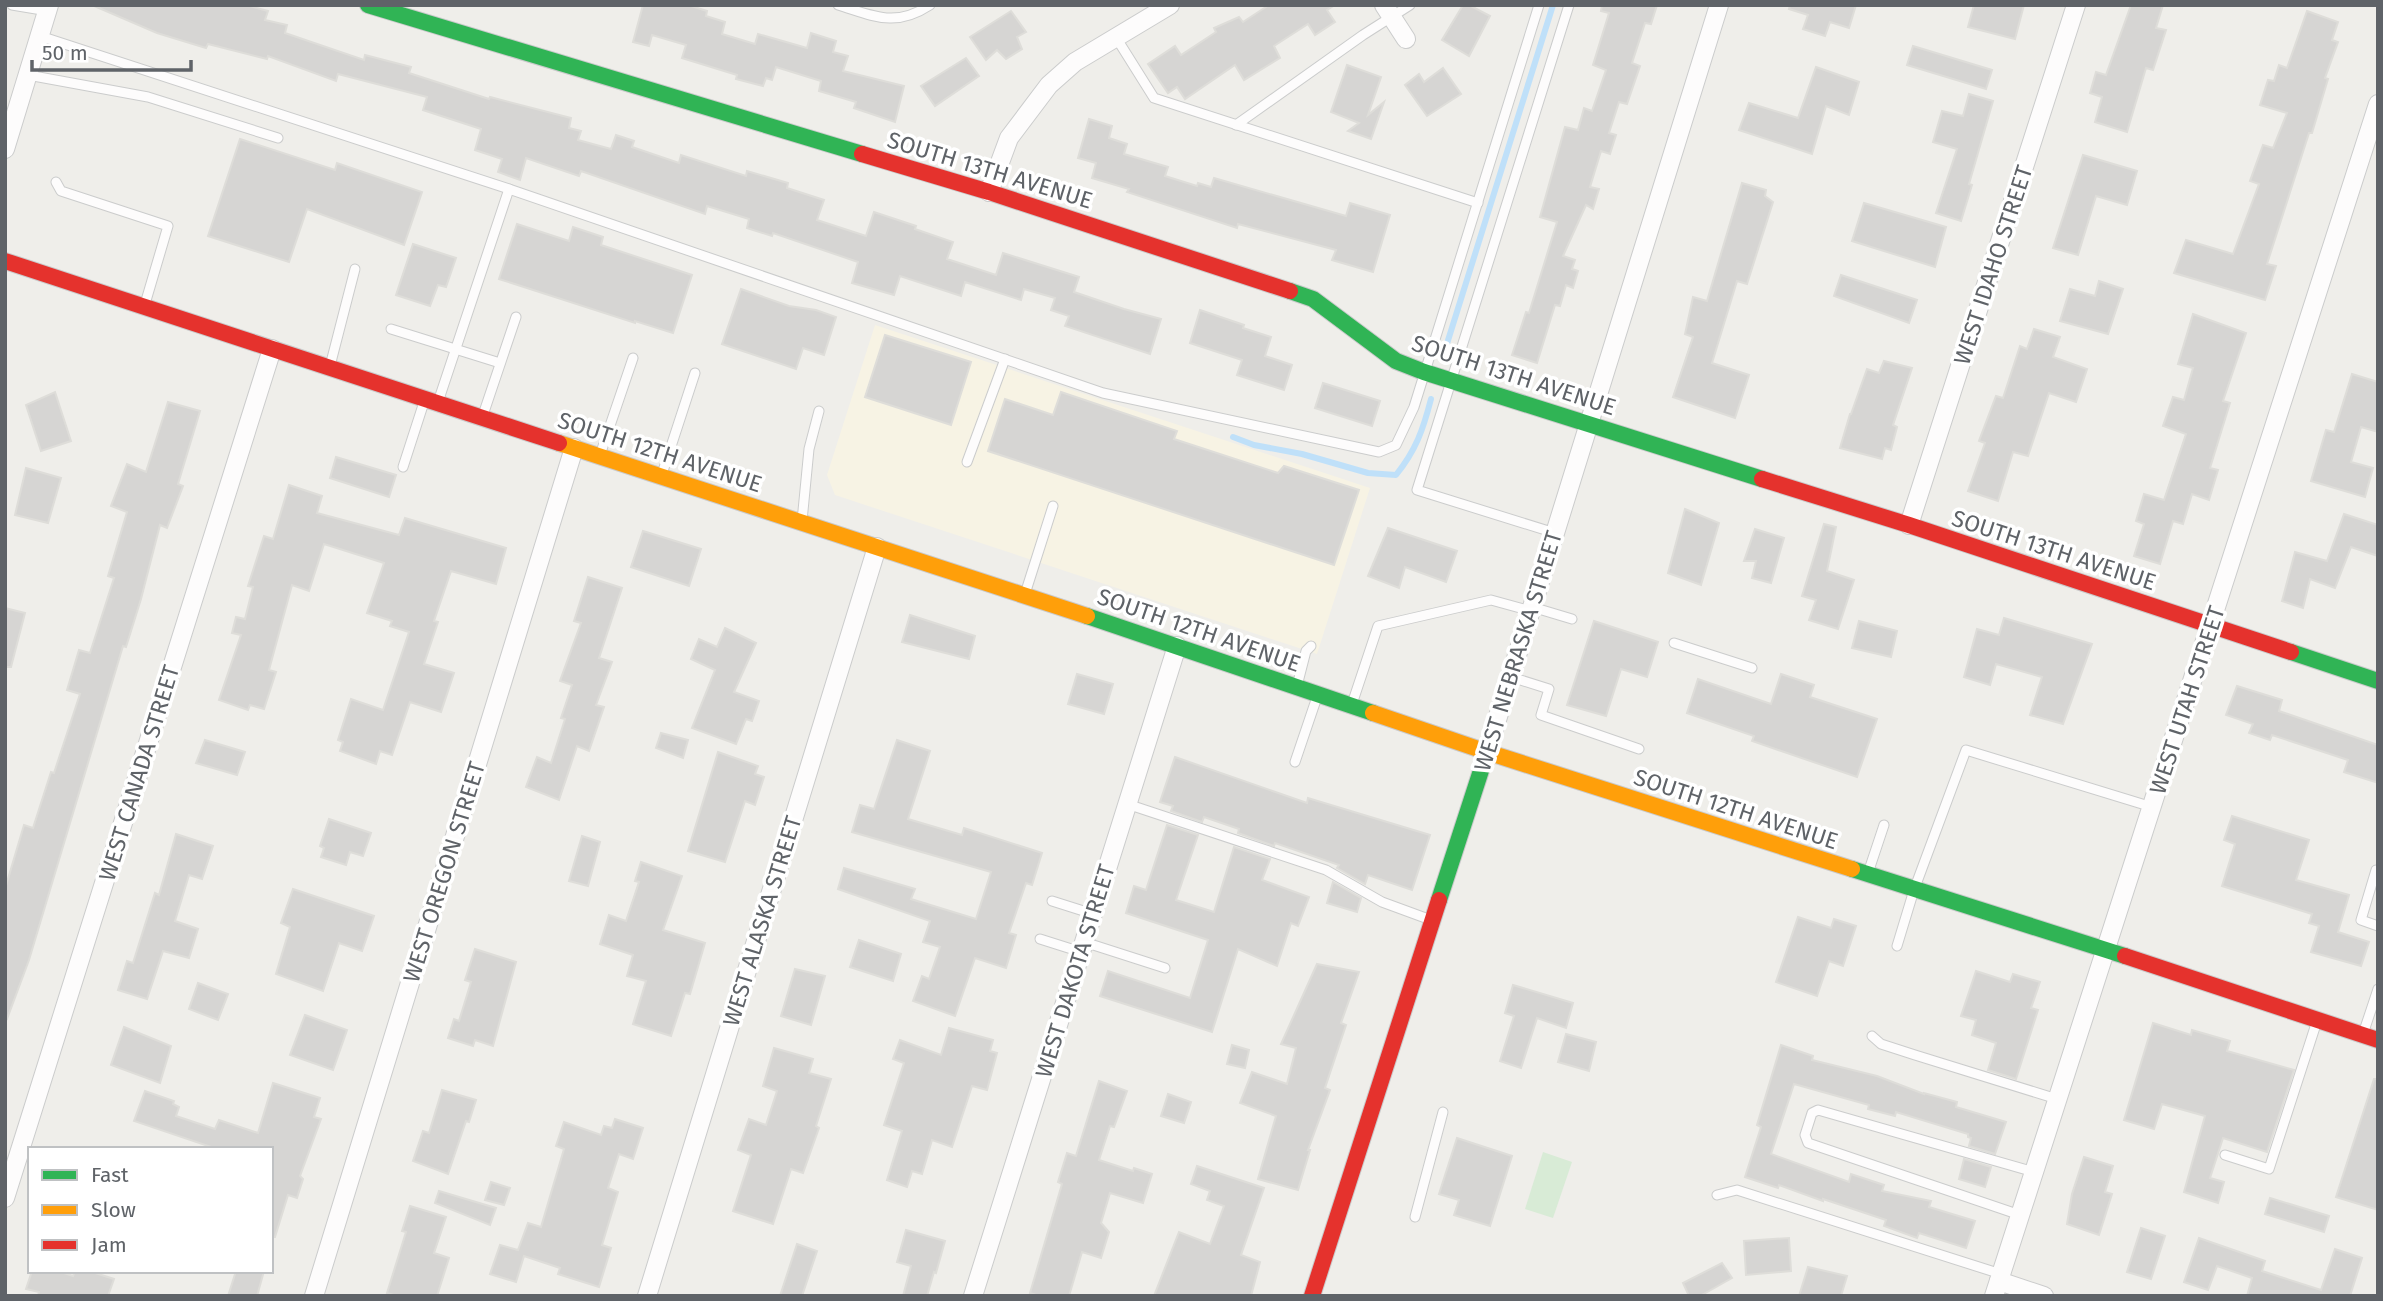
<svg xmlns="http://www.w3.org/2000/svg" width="2383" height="1301" font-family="'Fira Sans',sans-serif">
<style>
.commercial{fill:#f7f3e4}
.green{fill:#d8ebd6}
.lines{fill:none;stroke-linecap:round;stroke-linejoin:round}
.stream{stroke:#bfe0f9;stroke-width:6}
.building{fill:#d6d5d3;stroke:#deddd9;stroke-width:2}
.lane-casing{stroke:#cbcccc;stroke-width:11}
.street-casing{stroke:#cbcccc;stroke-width:20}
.fast-casing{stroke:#cacacb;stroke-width:18}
.slow-casing{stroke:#cacacb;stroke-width:18}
.jam-casing{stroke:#cacacb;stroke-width:18}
.lane{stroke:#fdfcfc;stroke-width:9}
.street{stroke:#fdfcfc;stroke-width:18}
.fast{stroke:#30b455;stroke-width:16}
.slow{stroke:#ff9f0a;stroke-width:16}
.jam{stroke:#e5322d;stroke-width:16}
.labels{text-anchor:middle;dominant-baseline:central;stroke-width:7;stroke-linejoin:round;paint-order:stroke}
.street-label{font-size:23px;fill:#5f6368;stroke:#fff}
</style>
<rect width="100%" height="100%" fill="#efeeea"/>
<path class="commercial" d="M875 325 1370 488 1317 654 835 495 827 475Z"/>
<path class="green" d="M1543 1152 1572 1162 1553 1218 1525 1209Z"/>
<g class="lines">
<g class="stream">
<path d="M1445 350 1553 5"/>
<path d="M1233 437 1254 445 1302 454 1368 473 1396 475C1416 450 1423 430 1431 399"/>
</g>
</g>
<g class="building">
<path d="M92 5H246L268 11 265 20 287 25 285 33 364 60 365 55 411 67 409 73 489 99 490 97 571 118 569 128 581 131 578 140 611 149 616 135 634 141 632 147 679 163 681 155 746 176 747 171 788 183 787 188 824 200 817 220 866 236 874 212 916 226 915 229 953 242 947 259 996 275 1003 253 1079 277 1074 292 1124 309 1161 319 1150 354 1065 326 1069 316 1051 310 1055 298 1024 289 1021 300 965 282 961 296 900 276 894 295 852 283 858 262 773 233 772 236 747 228 749 219 707 206 705 214 581 171 579 176 526 158 520 180 498 172 502 159 475 150 481 129 423 110 427 97 338 74 336 81 268 56 267 59 208 44 206 48 157 33Z"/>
<path d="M643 5H688L707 11 706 16 725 22 722 34 755 44 758 34 807 48 811 33 836 41 833 52 848 56 843 71 904 86 895 122 854 108 856 102 819 91 821 81 776 67 772 80 766 78 763 86 736 79 737 75 682 58 686 45 652 35 649 46 633 42Z"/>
<path d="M1269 5H1335L1327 10 1335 22 1315 35 1308 24 1274 46 1280 58 1244 80 1235 65 1185 99 1177 87 1168 93 1148 64 1175 46 1181 55 1216 32 1214 28 1239 17 1243 22Z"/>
<path d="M1463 5H1469L1490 16 1469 56 1442 40Z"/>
<path d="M1602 5H1657L1651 24 1645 23 1632 63 1640 66 1627 104 1619 102 1609 133 1616 135 1610 154 1601 151 1590 187 1599 189 1593 209 1586 205 1563 256 1575 260 1572 269 1578 271 1573 288 1566 285 1560 306 1555 305 1537 363 1512 355 1526 312 1529 313 1557 222 1540 217 1565 127 1578 130 1584 108 1592 111 1606 70 1593 65 1609 13 1601 11Z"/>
<path d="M1790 5H1856L1849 28 1830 22 1825 36 1803 29 1808 15 1789 9Z"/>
<path d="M1974 5H2024L2015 39 1968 27Z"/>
<path d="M2131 5H2163L2156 28 2166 30 2153 70 2146 68 2127 132 2095 122 2102 97 2090 93 2096 72 2106 75Z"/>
<path d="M1011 11 1026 32 1017 37 1022 49 1006 59 997 50 986 60 970 37Z"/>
<path d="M2307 11 2338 22 2332 40 2338 42 2325 78 2328 79 2312 133H2309L2267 264 2276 266 2265 300 2174 273 2186 240 2233 254 2259 184 2250 181 2263 145 2273 148 2287 113 2260 105 2268 80 2274 81 2279 65 2287 68Z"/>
<path d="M1913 46 1992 70 1986 89 1907 65Z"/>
<path d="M966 58 979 76 935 106 921 86Z"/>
<path d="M1347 65 1381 77 1368 115 1384 102 1371 139 1348 131 1359 123 1331 112Z"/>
<path d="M1816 67 1859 82 1849 115 1826 106 1812 154 1739 130 1749 103 1798 118Z"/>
<path d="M1443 68 1461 94 1427 116 1405 85 1419 74 1424 82Z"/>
<path d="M1969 94 1993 101 1969 184 1972 185 1961 221 1936 213 1957 149 1933 142 1942 111 1963 116Z"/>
<path d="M1089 119 1112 126 1109 138 1127 144 1124 154 1168 167 1165 176 1197 186 1198 183 1211 187 1214 178 1346 216 1350 203 1390 215 1373 272 1332 260 1336 250 1238 224 1237 228 1127 192 1129 189 1092 178 1096 163 1078 158Z"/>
<path d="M240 139 335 170 337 163 422 192 404 245 307 209 289 262 208 236Z"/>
<path d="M2083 155 2137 171 2127 205 2096 196 2078 255 2053 248Z"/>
<path d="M1742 183 1766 190 1765 196 1773 202 1747 284 1737 281 1712 363 1749 375 1735 418 1673 397 1693 337 1685 334 1693 297 1707 301Z"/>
<path d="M1864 203 1946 227 1935 267 1852 241Z"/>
<path d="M517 224 569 241 573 227 603 237 601 245 692 275 673 333 635 321V323L499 279Z"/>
<path d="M413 244 456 258 446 287 438 285 430 306 396 295Z"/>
<path d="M1841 275 1917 300 1909 323 1834 296Z"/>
<path d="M2099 281 2123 289 2108 334 2060 321 2070 289 2095 296Z"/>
<path d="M741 289 789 306 816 310 836 317 824 355 803 348 796 369 722 344Z"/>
<path d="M1200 310 1244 325 1243 328 1271 337 1265 356 1292 365 1284 390 1237 375 1242 360 1190 343Z"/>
<path d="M2193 314 2246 333 2223 401 2230 403 2210 468 2218 470 2209 500 2192 494 2183 524 2173 521 2160 564 2134 556 2144 524 2136 521 2144 494 2164 500 2186 434 2163 426 2173 397 2184 400 2193 368 2178 364Z"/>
<path d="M2034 329 2060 337 2053 357 2087 369 2076 402 2049 393 2028 456 2013 452 1998 501 1968 491 1985 443 1979 441 1996 396 2003 398 2020 346 2027 349Z"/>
<path d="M885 335 971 362 951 425 865 397Z"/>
<path d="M1884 361 1912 368 1893 425 1897 427 1891 450 1885 448 1882 459 1840 448 1850 414H1851L1867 369 1879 373Z"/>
<path d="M2352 374 2378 382V432L2361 427 2351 462 2373 468 2365 497 2311 481 2326 430 2334 432Z"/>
<path d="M1323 383 1380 401 1372 426 1315 408Z"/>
<path d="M55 392 71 441 41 451 26 405Z"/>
<path d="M1061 392 1177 431 1174 439 1278 473 1284 466 1359 490 1334 565 988 451 1005 399 1053 415Z"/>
<path d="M168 402 200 411 178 484 183 486 167 528 160 525 141 599 126 647 123 646 29 960 7 1019 5 1018V889L24 825 33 828 51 772 54 773 80 694 67 690 79 650 90 653 114 578 108 576 127 512 111 506 127 464 146 472Z"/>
<path d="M336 457 396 475 389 497 330 478Z"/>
<path d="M26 468 61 478 48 523 15 515Z"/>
<path d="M289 485 322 496 317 513 399 535 405 518 506 548 496 584 451 571 434 621 438 622 424 664 454 673 441 712 410 702 392 755 380 751 376 764 340 751 343 742 338 740 351 699 383 710 409 632 390 626 392 621 367 613 384 563 324 544 309 591 292 585 269 670 276 672 264 709 250 705 248 710 219 700 241 635 232 633 236 617 245 619 253 587 248 586 264 536 273 539Z"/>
<path d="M1685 509 1719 523 1701 585 1668 573Z"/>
<path d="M2344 514 2378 525V556L2351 547 2335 588 2310 579 2303 608 2282 601 2295 552 2327 561Z"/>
<path d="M1824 524 1836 527 1827 571 1854 580 1838 629 1809 620 1816 600 1802 596Z"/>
<path d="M1388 528 1457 551 1446 582 1405 567 1399 588 1368 576Z"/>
<path d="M1755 529 1784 538 1771 583 1752 578 1756 561H1744Z"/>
<path d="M643 531 701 549 689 586 631 567Z"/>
<path d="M588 577 622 588 599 658 612 662 596 705 604 707 589 751 577 746 559 800 526 787 537 757 551 763 565 719 561 718 572 685 560 681 581 623 574 621Z"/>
<path d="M5 608 25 613 11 667H5Z"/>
<path d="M910 615 975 636 969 659 902 642Z"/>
<path d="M2004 618 2092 644 2063 724 2030 715 2042 677 1996 664 1990 685 1964 677 1977 629 1999 635Z"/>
<path d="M1594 621 1658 642 1647 677 1621 669 1606 716 1567 705Z"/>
<path d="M1859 621 1897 631 1891 657 1852 648Z"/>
<path d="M725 628 756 643 734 692 759 701 752 721 746 719 736 744 692 728 715 670 691 659 699 639 717 647Z"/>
<path d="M1077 674 1113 684 1104 714 1068 704Z"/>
<path d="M1781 674 1814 685 1810 697 1877 719 1857 777 1752 741 1754 736 1687 713 1698 679 1771 704Z"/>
<path d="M2237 686 2282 700 2279 711 2378 745V783L2344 772 2348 760 2272 735 2270 740 2249 733 2253 724 2226 715Z"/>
<path d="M661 733 688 740 683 758 656 748Z"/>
<path d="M205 740 245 752 237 775 196 763Z"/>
<path d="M897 740 930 751 908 819 962 835 964 828 1042 853 1032 885 1026 883 1009 933 1016 935 1006 968 975 958 955 1016 913 1001 922 976 929 979 940 947 923 942 930 921 838 889 844 868 915 889 911 899 976 919 991 872 852 832 860 805 874 809Z"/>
<path d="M718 752 758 766 755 774 764 777 755 805 745 801 725 862 688 851Z"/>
<path d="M1175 757 1307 803 1308 798 1430 835 1412 890 1368 875 1365 884 1337 868 1339 865 1275 843 1274 846 1238 833 1239 829 1204 817 1202 822 1171 811 1173 806 1160 802Z"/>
<path d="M2232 816 2309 840 2296 880 2349 895 2338 932 2369 942 2361 966 2311 952 2319 926 2309 923 2312 914 2222 886 2235 844 2224 840Z"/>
<path d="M329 819 371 833 363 856 350 852 346 865 321 857 324 848 320 846Z"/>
<path d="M1167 825 1198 835 1176 900 1214 912 1234 847 1270 859 1262 880 1309 897 1298 926 1291 923 1277 966 1238 949 1212 1032 1100 996 1108 971 1190 998 1208 940 1126 913 1134 886 1146 890Z"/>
<path d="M176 834 213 846 202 879 189 875 175 921 198 929 189 958 163 951 147 999 118 990 127 961 133 963 155 893 159 895Z"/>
<path d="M582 836 600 842 588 886 569 881Z"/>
<path d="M641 862 682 876 663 930 705 943 690 994 685 993 671 1036 633 1024 646 981 627 976 633 955 600 944 609 915 626 921 639 882 635 881Z"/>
<path d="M1333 882 1361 898 1357 912 1327 903Z"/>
<path d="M293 889 374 916 362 951 339 943 323 991 276 974 290 927 281 923Z"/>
<path d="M1798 917 1831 928 1834 919 1856 926 1843 966 1829 961 1817 996 1776 982Z"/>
<path d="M859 940 901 954 893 981 850 967Z"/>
<path d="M475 949 516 962 493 1046 475 1040 473 1046 448 1038 454 1019 459 1021 471 982 465 980Z"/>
<path d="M1317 964 1359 972 1341 1023 1346 1025 1325 1088 1330 1090 1308 1150H1310L1298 1190 1258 1179 1276 1116 1240 1103 1252 1072 1287 1084 1296 1048 1281 1044Z"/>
<path d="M795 969 825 976 811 1025 781 1016Z"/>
<path d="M1976 971 2010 982 2013 974 2040 982 2031 1008 2038 1010 2016 1079 1988 1070 1996 1043 1972 1035 1976 1020 1961 1016Z"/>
<path d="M198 983 228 994 218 1020 189 1009Z"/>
<path d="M1513 985 1573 1003 1566 1028 1537 1018 1521 1068 1500 1061 1514 1016 1505 1013Z"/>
<path d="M305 1015 347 1030 333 1070 290 1055Z"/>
<path d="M2153 1023 2191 1035 2192 1030 2230 1041 2227 1051 2294 1070 2267 1152 2223 1138 2210 1178 2224 1182 2218 1203 2184 1192 2205 1116 2162 1104 2154 1129 2124 1120Z"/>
<path d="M124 1027 171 1046 160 1083 111 1065Z"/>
<path d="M949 1028 993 1040 990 1051 997 1053 987 1090 972 1086 952 1147 932 1140 922 1174 912 1171 907 1187 887 1180 902 1131 884 1125 904 1063 893 1059 900 1040 941 1055Z"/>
<path d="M1566 1034 1596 1042 1589 1071 1558 1062Z"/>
<path d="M1232 1045 1249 1050 1245 1068 1227 1064Z"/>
<path d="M1781 1045 1813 1056 1812 1060 1877 1076 1924 1094V1093L1957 1102 1956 1107 2006 1122 1995 1154 1969 1146 1971 1138 1968 1137V1134L1896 1112 1895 1116 1868 1109 1869 1105 1794 1084 1771 1154 1849 1182 1851 1174 1884 1185 1882 1191 1931 1201 1929 1207 1975 1221 1966 1248 1919 1233 1917 1238 1884 1226 1886 1220 1823 1199V1201L1779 1185 1778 1188 1745 1177 1761 1127 1757 1125Z"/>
<path d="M774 1048 813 1059 809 1073 831 1079 816 1126 819 1128 803 1173 791 1169 773 1224 733 1211 751 1155 738 1150 749 1119 766 1125 777 1091 763 1086Z"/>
<path d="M2374 1079H2378V1210L2336 1197Z"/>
<path d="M1099 1081 1127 1091 1114 1127 1110 1126 1099 1160 1133 1171 1134 1168 1152 1174 1143 1203 1110 1193 1101 1223 1109 1232 1101 1258 1082 1252 1069 1296H1039L1030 1293 1062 1184 1058 1182 1067 1153 1076 1156Z"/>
<path d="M273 1083 320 1098 314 1117 321 1119 300 1176 303 1179 297 1198 288 1195 275 1237H271V1149H217L134 1121 145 1091 174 1101 173 1104 179 1107 176 1116 215 1129 219 1120 258 1133Z"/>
<path d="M442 1090 476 1100 469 1122 466 1121 448 1174 413 1161 423 1131 429 1133Z"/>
<path d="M1168 1094 1191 1102 1184 1123 1161 1116Z"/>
<path d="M615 1119 643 1128 633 1159 619 1154 608 1188 618 1192 602 1245 611 1248 599 1287 558 1274 560 1268 524 1256 516 1282 490 1274 500 1245 518 1250 528 1223 541 1227 564 1149 556 1146 564 1122 601 1135 604 1126 612 1128Z"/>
<path d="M1457 1138 1512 1156 1490 1226 1454 1215 1459 1200 1439 1194Z"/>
<path d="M2084 1157 2113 1166 2105 1192 2112 1194 2099 1235 2067 1224 2072 1194Z"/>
<path d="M1964 1159 1991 1167 1985 1187 1959 1179Z"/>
<path d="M1197 1166 1264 1188 1241 1255 1260 1262 1251 1296H1154L1179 1232 1210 1244 1224 1206 1207 1200 1210 1191 1191 1184Z"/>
<path d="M491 1182 510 1188 504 1205 485 1200Z"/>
<path d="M439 1191 496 1208 490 1225 435 1203Z"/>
<path d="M2270 1198 2329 1216 2324 1232 2265 1214Z"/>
<path d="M410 1206 446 1217 434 1253 449 1258 437 1296H397L387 1293 406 1232 402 1231Z"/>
<path d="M2141 1228 2165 1236 2151 1279 2127 1272Z"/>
<path d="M906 1230 945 1241 936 1273 934 1272 927 1296H903L911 1266 897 1262Z"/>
<path d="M1789 1238 1791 1271 1746 1275 1744 1241Z"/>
<path d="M2199 1238 2265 1261 2262 1271 2321 1290 2335 1249 2362 1258 2350 1296H2247L2252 1278 2217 1266 2208 1290 2184 1282Z"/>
<path d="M797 1244 817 1251 802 1296H780Z"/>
<path d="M1722 1263 1732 1278 1700 1296H1689L1683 1283Z"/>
<path d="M1808 1267 1847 1276 1841 1296H1799Z"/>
<path d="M32 1271H58L73 1276 75 1271H89L114 1279 108 1296H38L39 1292 26 1289Z"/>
<path d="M236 1271H264L257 1296H228Z"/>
</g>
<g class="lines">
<defs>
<g id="lane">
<path d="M12 5 48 11"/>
<path d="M838 5C874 16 895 28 930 5"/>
<path d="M40 36 509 189 1103 393 1379 452 1396 445 1414 407 1539 5"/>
<path d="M1117 39 1154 98 1478 203"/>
<path d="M28 75 148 97 278 138"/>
<path d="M1236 125 1363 35 1410 5"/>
<path d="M56 182 61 191 168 226 145 304"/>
<path d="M391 329 500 363"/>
<path d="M330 366 355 269"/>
<path d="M438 402 509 189"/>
<path d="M483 415 516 317"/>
<path d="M600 455 633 358"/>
<path d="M967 462 1005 359"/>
<path d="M403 467 425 399"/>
<path d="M662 474 695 373"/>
<path d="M802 521 809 449 819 411"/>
<path d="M1555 533 1417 490 1569 5"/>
<path d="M1025 594 1053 506"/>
<path d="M1532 607 1572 619"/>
<path d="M1674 643 1752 668"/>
<path d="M1511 677 1549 689 1541 715 1639 749"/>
<path d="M1297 686 1306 651 1311 646"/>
<path d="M1352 704 1378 626 1491 600 1531 611"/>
<path d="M1295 762 1317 697"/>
<path d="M1127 804 1326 870 1382 902 1431 920"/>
<path d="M2376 870 2361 920 2378 926"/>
<path d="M1868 873 1884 825"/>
<path d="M1052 901 1093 914"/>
<path d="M1040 939 1081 952"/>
<path d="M1084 942 1165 968"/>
<path d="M1897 946 1914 890 1966 750 2152 807"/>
<path d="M2363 1034 2378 989"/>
<path d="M1872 1036 1881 1044 1915 1055 2057 1099"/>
<path d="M2225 1155 2269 1169 2317 1021"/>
<path d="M1717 1195 1737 1190 2001 1274"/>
<path d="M2020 1215 1808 1143 1805 1135 1812 1113 1818 1110 2034 1172"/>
<path d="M1415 1217 1443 1112"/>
</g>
<g id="street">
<path d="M1384 5 1406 39"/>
<path d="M5 149 49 5"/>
<path d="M989 192 1009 138 1049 85 1075 62 1170 5"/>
<path d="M1909 525 2076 5"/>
<path d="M1487 752 1719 5"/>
<path d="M5 1198 272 349"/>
<path d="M1999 1281 2044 1296"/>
<path d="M314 1296 574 448"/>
<path d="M647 1296 877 547"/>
<path d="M973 1296 1177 646"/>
<path d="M1994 1296 2378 104"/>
</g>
<g id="fast">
<path d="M368 5 862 154"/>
<path d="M1290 291 1313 299 1396 361 1424 372 1762 479"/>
<path d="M1087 616 1373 713"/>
<path d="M2291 652 2378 681"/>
<path d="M1852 869 2125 956"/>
<path d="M1439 900 1487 752"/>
</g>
<g id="slow">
<path d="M559 443 1087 616"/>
<path d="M1373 713 1487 752 1852 869"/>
</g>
<g id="jam">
<path d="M862 154 989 192 1290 291"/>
<path d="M5 261 559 443"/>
<path d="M1762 479 1909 525 2291 652"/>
<path d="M2125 956 2378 1040"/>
<path d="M1312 1296 1439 900"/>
</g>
</defs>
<use href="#lane" class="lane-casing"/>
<use href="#street" class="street-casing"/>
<use href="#fast" class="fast-casing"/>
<use href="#slow" class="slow-casing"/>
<use href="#jam" class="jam-casing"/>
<use href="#lane" class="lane"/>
<use href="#street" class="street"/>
<use href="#fast" class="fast"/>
<use href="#slow" class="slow"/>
<use href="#jam" class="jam"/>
</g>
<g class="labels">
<g class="street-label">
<text transform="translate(990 170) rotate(17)">SOUTH 13TH AVENUE</text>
<text transform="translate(1993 265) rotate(-72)">WEST IDAHO STREET</text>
<text transform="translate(1514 375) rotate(18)">SOUTH 13TH AVENUE</text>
<text transform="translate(660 452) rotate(18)">SOUTH 12TH AVENUE</text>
<text transform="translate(2054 550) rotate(18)">SOUTH 13TH AVENUE</text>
<text transform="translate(1199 630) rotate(19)">SOUTH 12TH AVENUE</text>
<text transform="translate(1518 651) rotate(-73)">WEST NEBRASKA STREET</text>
<text transform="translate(2187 700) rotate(-72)">WEST UTAH STREET</text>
<text transform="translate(139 773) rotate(-73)">WEST CANADA STREET</text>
<text transform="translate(1736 809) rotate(18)">SOUTH 12TH AVENUE</text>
<text transform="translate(444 872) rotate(-73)">WEST OREGON STREET</text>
<text transform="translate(762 921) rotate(-73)">WEST ALASKA STREET</text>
<text transform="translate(1075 971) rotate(-73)">WEST DAKOTA STREET</text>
</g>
</g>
<rect width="2383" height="1301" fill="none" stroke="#5f6368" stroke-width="14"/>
<rect x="28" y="1147" width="245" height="126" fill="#ffffff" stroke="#bfc1c3" stroke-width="2"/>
<rect x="42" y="1170" width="35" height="10" fill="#30b455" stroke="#bfc1c3" stroke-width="2"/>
<text x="91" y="1182" font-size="21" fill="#5f6368">Fast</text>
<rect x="42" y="1205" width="35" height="10" fill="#ff9f0a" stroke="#bfc1c3" stroke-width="2"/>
<text x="91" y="1217" font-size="21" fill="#5f6368">Slow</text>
<rect x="42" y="1240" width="35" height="10" fill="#e5322d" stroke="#bfc1c3" stroke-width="2"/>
<text x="91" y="1252" font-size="21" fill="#5f6368">Jam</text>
<path d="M32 60v10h159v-10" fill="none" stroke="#5f6368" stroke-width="3.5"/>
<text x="42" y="60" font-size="21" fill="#5f6368" stroke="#ffffff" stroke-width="5" paint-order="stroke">50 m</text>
</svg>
